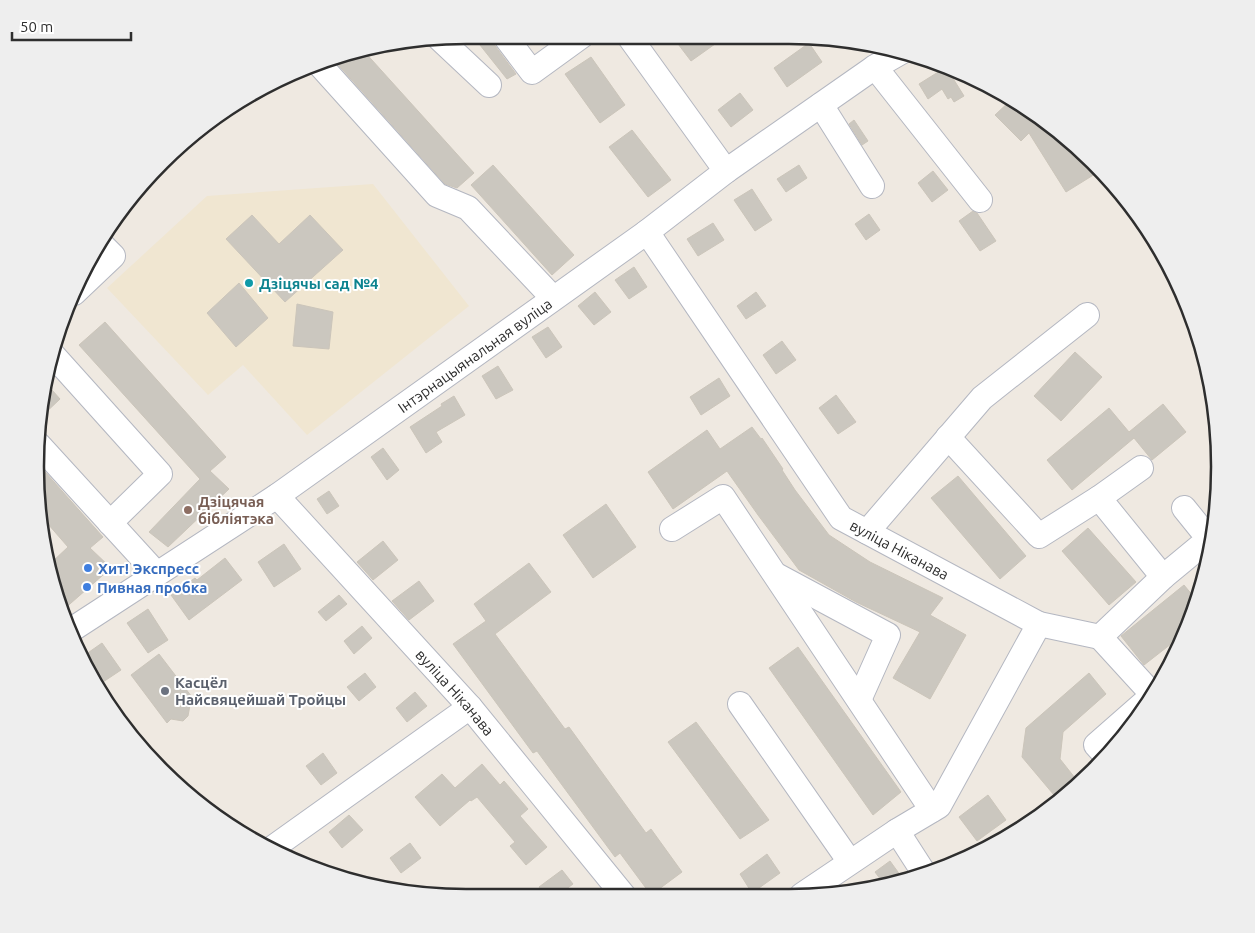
<svg xmlns="http://www.w3.org/2000/svg" width="1255" height="933" font-family="Ubuntu,sans-serif">
<style>
.education{fill:#f0e6d1}
.building{fill:#cbc7bf;stroke:#cbc5ba}
.lines{fill:none;stroke-linecap:round;stroke-linejoin:round}
.minor-casing{stroke:#b4b7c1;stroke-width:26}
.minor{stroke:#fff;stroke-width:24}
.culture-dot{fill:#0f9aa8;stroke:#fff;stroke-width:2}
.education-dot{fill:#8d6e63;stroke:#fff;stroke-width:2}
.shop-dot{fill:#3f7fe0;stroke:#fff;stroke-width:2}
.worship-dot{fill:#6b7280;stroke:#fff;stroke-width:2}
.labels{text-anchor:middle;dominant-baseline:central;stroke-width:4;stroke-linejoin:round;paint-order:stroke}
.culture-label{font-size:15px;font-weight:bold;fill:#0d838f;stroke:#fff;text-anchor:start}
.street-label{font-size:15px;fill:#2e2e2e;stroke:#fff}
.education-label{font-size:15px;font-weight:bold;fill:#785e54;stroke:#fff;text-anchor:start}
.shop-label{font-size:15px;font-weight:bold;fill:#366cbe;stroke:#fff;text-anchor:start}
.worship-label{font-size:15px;font-weight:bold;fill:#5b616d;stroke:#fff;text-anchor:start}
.rim{fill:none;stroke:#2e2e2e;stroke-width:2.5}
</style>
<rect width="100%" height="100%" fill="#efe9e1"/>
<path class="education" d="M373 184 469 306 307 435 243 365 208 395 107 288 207 196Z"/>
<g class="building">
<path d="M472 35H491L493 43 516 74 507 79Z"/>
<path d="M672 36H710L715 44 691 61Z"/>
<path d="M809 43 822 62 787 87 774 68Z"/>
<path d="M362 49 474 173 457 188 445 184 333 59 355 50Z"/>
<path d="M591 57 625 105 600 123 565 74Z"/>
<path d="M943 69 949 72 964 96 954 102 951 97 948 99 942 89 928 99 919 84Z"/>
<path d="M740 93 753 110 731 127 718 110Z"/>
<path d="M1011 100 1023 105 1054 136 1056 134 1091 166 1095 174 1066 192 1029 133 1021 141 995 115Z"/>
<path d="M854 120 868 141 862 145 849 124Z"/>
<path d="M632 130 671 180 648 197 609 147Z"/>
<path d="M493 165 574 255 552 275 471 185Z"/>
<path d="M799 165 807 178 786 192 777 179Z"/>
<path d="M933 171 948 190 932 202 918 183Z"/>
<path d="M752 189 772 220 755 231 734 200Z"/>
<path d="M973 211 977 213 996 241 980 251 959 221Z"/>
<path d="M869 214 880 230 866 240 855 224Z"/>
<path d="M252 215 279 244 310 215 343 250 285 302 226 239Z"/>
<path d="M713 223 724 240 698 256 687 239Z"/>
<path d="M634 267 647 287 629 299 615 280Z"/>
<path d="M239 283 268 318 236 347 207 313Z"/>
<path d="M595 292 611 312 594 325 578 306Z"/>
<path d="M756 292 766 306 746 319 737 306Z"/>
<path d="M297 304 333 312 329 349 293 346Z"/>
<path d="M105 322 226 457 210 471 229 489 168 547 149 532 200 479 79 345Z"/>
<path d="M548 327 562 347 546 358 532 337Z"/>
<path d="M782 341 796 360 776 374 763 355Z"/>
<path d="M1075 352 1102 377 1061 421 1034 396Z"/>
<path d="M498 366 513 390 496 399 482 376Z"/>
<path d="M719 378 730 396 701 415 690 397Z"/>
<path d="M44 381 60 399 41 417 43 383Z"/>
<path d="M836 395 856 422 838 434 819 408Z"/>
<path d="M454 396 465 415 436 432 442 442 426 453 410 427 442 406 441 404Z"/>
<path d="M1163 404 1186 432 1152 460 1134 438 1072 490 1047 460 1109 408 1129 432Z"/>
<path d="M752 427 761 439 762 438 783 469 782 470 795 490 829 535 870 562 943 598 930 615 966 635 930 699 893 678 920 632 856 602 799 570 758 515 727 471 673 509 648 472 707 430 720 449Z"/>
<path d="M383 448 399 470 387 480 371 457Z"/>
<path d="M38 464 103 537 90 548 111 568 63 610 52 562 68 547 41 516 36 495Z"/>
<path d="M958 476 1026 556 1000 579 931 498Z"/>
<path d="M329 491 339 506 327 514 317 499Z"/>
<path d="M606 504 636 547 593 578 563 535Z"/>
<path d="M1088 528 1136 582 1109 605 1062 551Z"/>
<path d="M383 541 398 560 373 580 357 562Z"/>
<path d="M284 544 301 569 274 587 258 562Z"/>
<path d="M225 558 242 580 189 620 171 595 195 578 197 580Z"/>
<path d="M529 563 551 592 495 634 565 729 569 727 646 833 651 829 682 872 651 895 620 853 615 857 537 751 533 753 453 644 486 621 474 604Z"/>
<path d="M419 581 434 601 409 620 392 601Z"/>
<path d="M1184 585 1198 602 1185 633 1144 665 1121 636Z"/>
<path d="M339 595 347 604 326 621 318 612Z"/>
<path d="M148 609 168 640 148 653 127 623Z"/>
<path d="M362 626 372 638 354 654 344 641Z"/>
<path d="M102 643 121 670 100 684 82 657Z"/>
<path d="M798 647 901 792 873 815 769 668Z"/>
<path d="M159 654 195 701 190 705 188 716 183 721 171 719 167 723 131 675Z"/>
<path d="M365 673 376 687 359 701 347 687Z"/>
<path d="M1089 673 1106 694 1063 732 1060 759 1079 783 1059 801 1022 757 1026 728Z"/>
<path d="M415 692 427 706 407 722 396 708Z"/>
<path d="M696 722 769 820 740 839 668 742Z"/>
<path d="M323 753 337 773 321 785 306 766Z"/>
<path d="M482 764 500 785 504 781 528 809 520 816 547 847 526 865 510 846 515 842 477 797 471 801 470 800 440 826 415 797 442 774 455 788Z"/>
<path d="M988 795 1006 820 977 841 959 817Z"/>
<path d="M349 815 363 830 342 848 329 832Z"/>
<path d="M410 843 421 858 401 873 390 858Z"/>
<path d="M767 854 780 873 752 893 740 874Z"/>
<path d="M890 861 903 879 884 884 875 872Z"/>
<path d="M562 870 573 884 557 896H545L539 887Z"/>
</g>
<g class="lines">
<defs>
<g id="minor">
<path d="M504 35 532 72 583 35"/>
<path d="M628 35 726 171"/>
<path d="M440 39 489 85"/>
<path d="M320 65 437 195 468 208 553 298"/>
<path d="M875 67 980 200"/>
<path d="M821 105 872 186"/>
<path id="s1" d="M647 232 841 518 1039 624 939 806 897 831 802 895"/>
<path d="M74 293 113 256 101 244"/>
<path d="M53 355 160 474 110 523"/>
<path d="M948 437 1039 536 1099 498 1163 577 1100 637 1039 624"/>
<path d="M39 445 156 573"/>
<path id="s2" d="M277 496 470 707 624 896"/>
<path d="M1099 498 1141 468"/>
<path d="M672 529 723 497 932 810"/>
<path d="M867 532 982 398 1087 315"/>
<path d="M778 576 888 635 859 700"/>
<path d="M1163 577 1209 539 1184 508"/>
<path id="s3" d="M68 632 277 496 647 232 726 171 875 67 903 51"/>
<path d="M1100 637 1153 695 1096 745 1107 757"/>
<path d="M740 704 850 862"/>
<path d="M897 831 924 873"/>
<path d="M271 849 470 707"/>
</g>
</defs>
<use href="#minor" class="minor-casing"/>
<use href="#minor" class="minor"/>
</g>
<circle class="culture-dot" cx="249" cy="283" r="5"/>
<circle class="education-dot" cx="188" cy="510" r="5"/>
<g class="shop-dot">
<circle cx="88" cy="568" r="5"/>
<circle cx="87" cy="587" r="5"/>
</g>
<circle class="worship-dot" cx="165" cy="691" r="5"/>
<g class="labels">
<g class="culture-label">
<text x="259" y="283">Дзіцячы сад №4</text>
</g>
<g class="street-label">
<text stroke="none"><textPath href="#s3" startOffset="492">Інтэрнацыянальная вуліца</textPath></text>
<text stroke="none"><textPath href="#s1" startOffset="412">вуліца Ніканава</textPath></text>
<text stroke="none"><textPath href="#s2" startOffset="265">вуліца Ніканава</textPath></text>
</g>
<g class="education-label">
<text x="198" y="501">Дзіцячая<tspan x="198" dy="17">бібліятэка</tspan></text>
</g>
<g class="shop-label">
<text x="98" y="568">Хит! Экспресс</text>
<text x="97" y="587">Пивная пробка</text>
</g>
<g class="worship-label">
<text x="175" y="682">Касцёл<tspan x="175" dy="17">Найсвяцейшай Тройцы</tspan></text>
</g>
</g>
<path d="M0 0H1255V933H0ZM466 44H789A422 422 0 0 1 1211 466V467A422 422 0 0 1 789 889H466A422 422 0 0 1 44 467V466A422 422 0 0 1 466 44Z" fill="#eee" fill-rule="evenodd"/>
<path class="rim" d="M466 44H789A422 422 0 0 1 1211 466V467A422 422 0 0 1 789 889H466A422 422 0 0 1 44 467V466A422 422 0 0 1 466 44Z"/>
<path d="M12 32v8h119v-8" fill="none" stroke="#2e2e2e" stroke-width="2.5"/>
<text x="20" y="32" font-size="15" fill="#2e2e2e" stroke="#ffffff" stroke-width="4" paint-order="stroke">50 m</text>
</svg>
